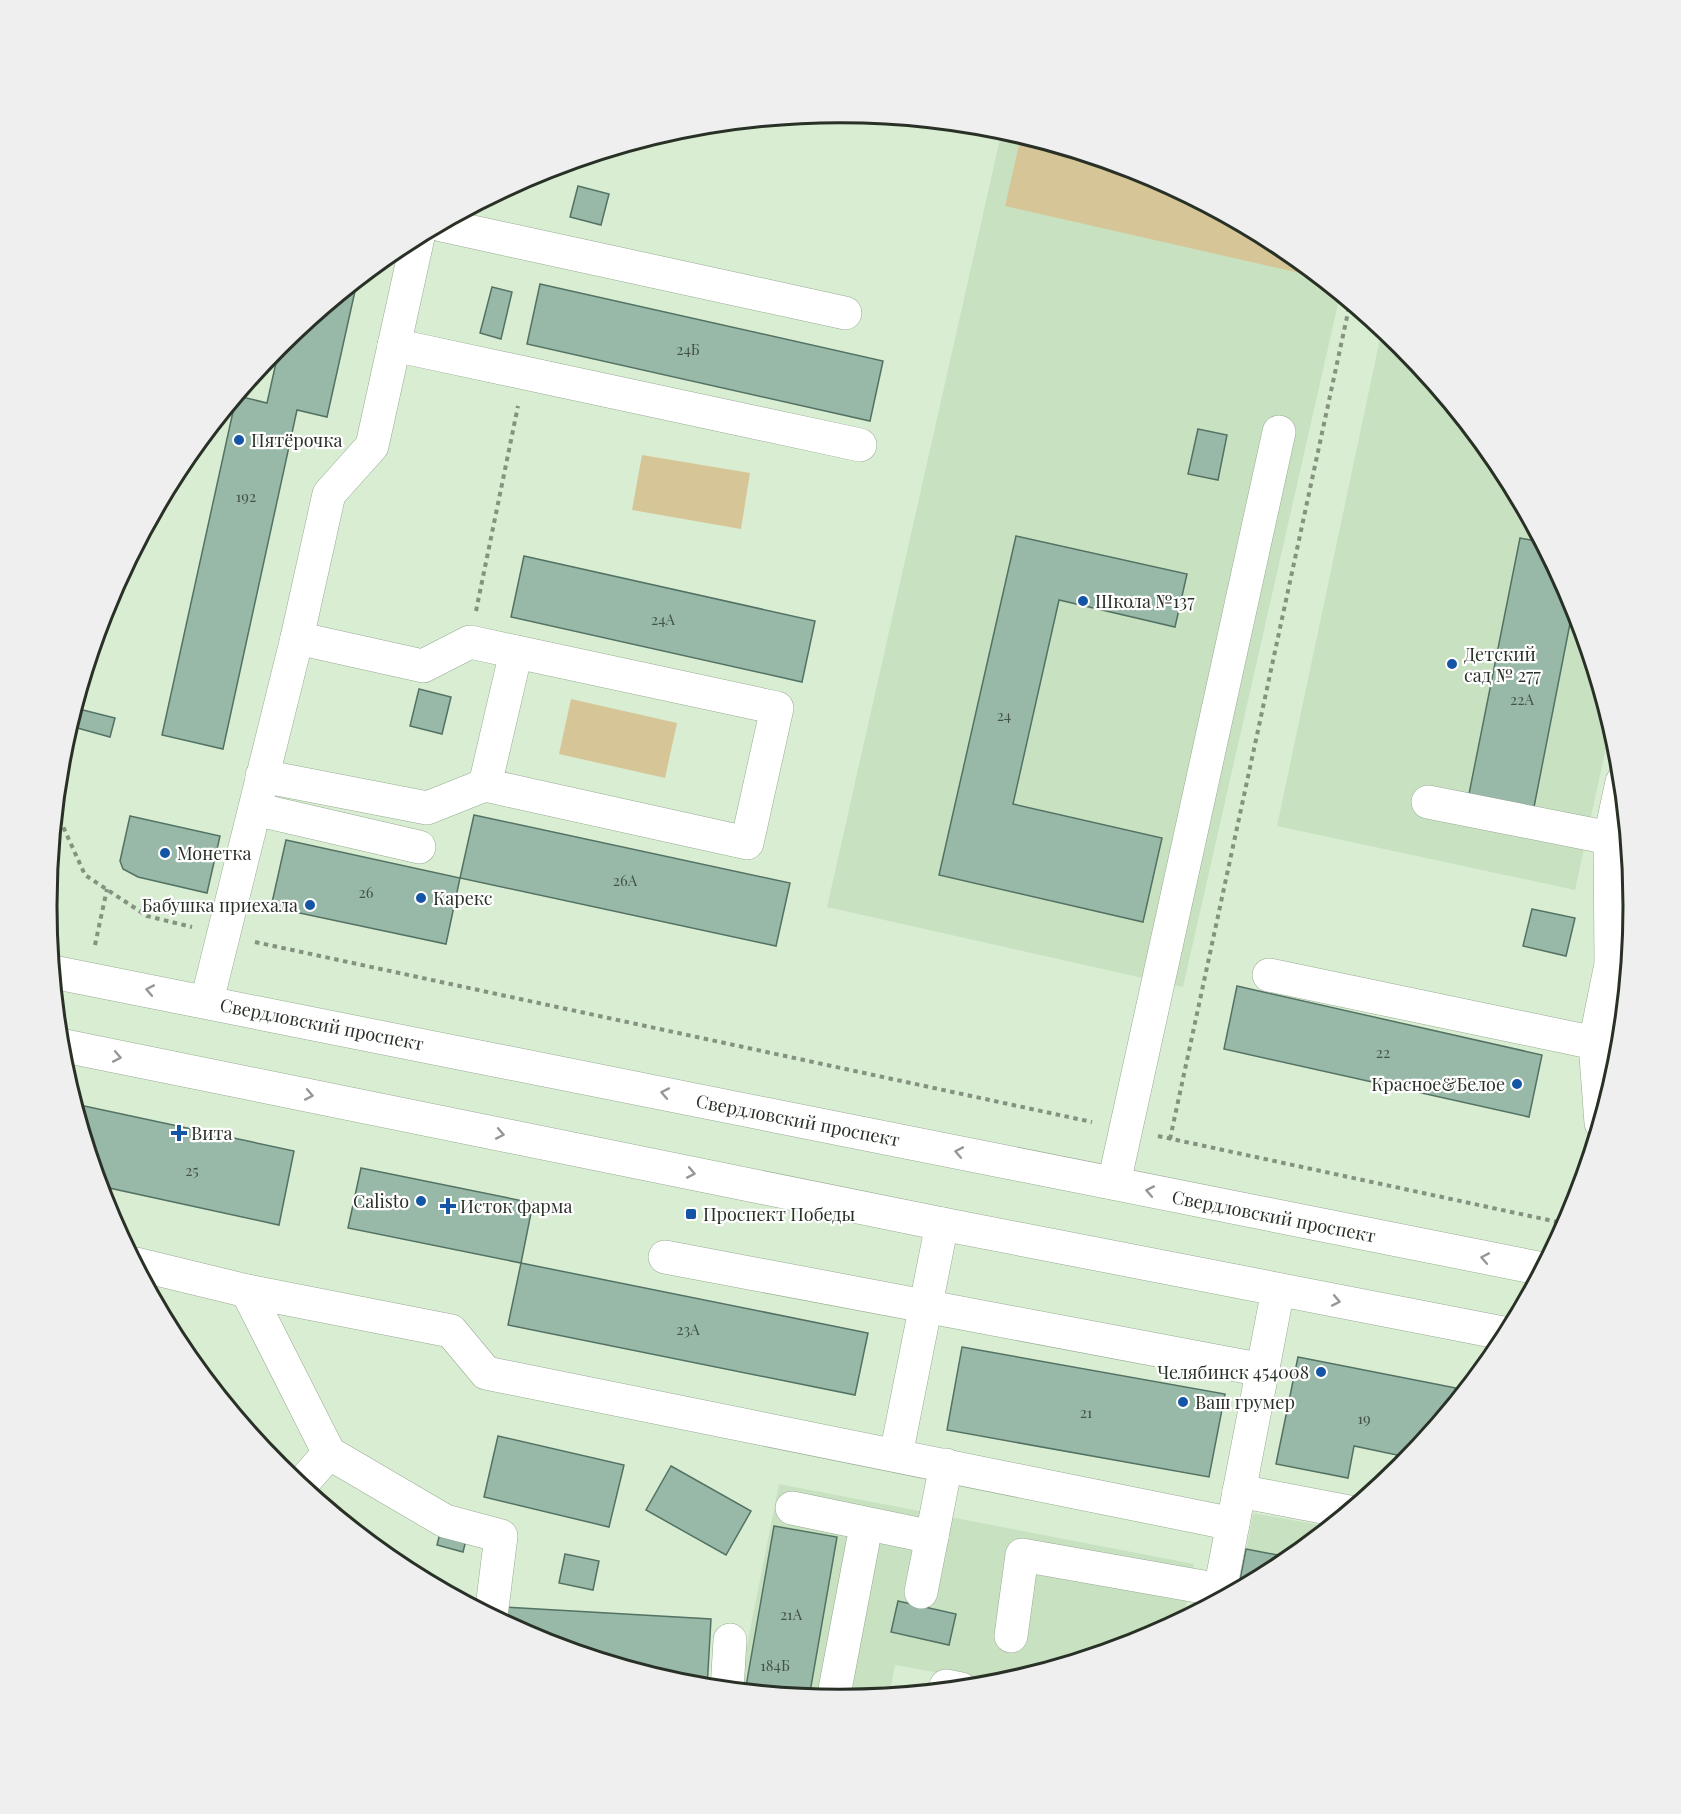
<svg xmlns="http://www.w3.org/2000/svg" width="1681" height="1814" font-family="'Playfair Display',serif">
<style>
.built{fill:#c8e2c1}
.green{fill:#d6c697}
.building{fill:#98b9a8;stroke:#547263;stroke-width:1.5}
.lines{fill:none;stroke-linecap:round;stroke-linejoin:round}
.minor-casing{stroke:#97ab92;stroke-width:34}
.major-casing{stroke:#97ab92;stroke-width:34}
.path{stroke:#84927f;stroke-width:4;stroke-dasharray:4.5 4.5;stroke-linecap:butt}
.minor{stroke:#fff;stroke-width:33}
.major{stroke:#fff;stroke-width:33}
.oneway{stroke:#949893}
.poi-dot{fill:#1555a5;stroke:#fff;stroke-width:2}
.labels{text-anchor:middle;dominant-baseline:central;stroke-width:4.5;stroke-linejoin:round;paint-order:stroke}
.number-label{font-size:15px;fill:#455347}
.poi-label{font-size:18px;fill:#293127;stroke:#fff;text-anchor:start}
.street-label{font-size:18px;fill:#293127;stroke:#fff}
.rim{fill:none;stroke:#293127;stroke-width:3}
</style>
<rect width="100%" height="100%" fill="#d8edd2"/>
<g class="built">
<path d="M1002 130 1145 174 1282 247 1340 295 1183 987 827 907Z"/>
<path d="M1382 329 1402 346 1501 466 1574 603 1611 725 1575 890 1277 826Z"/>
<path d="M779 1484 1194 1564 1183 1620 1144 1641 1001 1684 895 1665 889 1696 840 1701 738 1691Z"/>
<path d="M1253 1513 1330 1527 1281 1567 1239 1590Z"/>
</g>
<g class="green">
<path d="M1021 136 1145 174 1282 247 1305 266 1304 274 1005 206Z"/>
<path d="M642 455 750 473 741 529 632 510Z"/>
<path d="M571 699 677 723 665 778 559 754Z"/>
</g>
<g class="building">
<path d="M578 186 609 194 601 225 570 217Z"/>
<path d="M357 282 327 417 297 410 223 749 162 735 236 398 238 396 267 403 280 345Z"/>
<path d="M540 284 883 361 870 421 527 344Z"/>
<path d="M492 287 512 292 501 339 480 333Z"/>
<path d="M1198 429 1227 435 1218 480 1188 474Z"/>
<path d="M1016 536 1187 574 1175 627 1059 600 1013 804 1162 838 1143 922 939 875Z"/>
<path d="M1520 538 1541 542 1574 603 1534 807 1469 794Z"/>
<path d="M524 556 815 621 802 682 511 617Z"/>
<path d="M419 689 451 697 442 734 410 726Z"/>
<path d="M75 708 115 718 110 737 70 726Z"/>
<path d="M474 815 790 883 776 946 460 878Z"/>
<path d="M130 816 220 836 207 893 138 877 123 869 120 861Z"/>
<path d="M286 840 460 878 446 944 271 907Z"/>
<path d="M1532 909 1575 918 1566 956 1523 946Z"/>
<path d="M1237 986 1542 1055 1529 1117 1224 1049Z"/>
<path d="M75 1104 294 1151 279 1225 109 1188 106 1206Z"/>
<path d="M361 1168 533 1203 521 1263 348 1228Z"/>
<path d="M521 1263 868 1333 855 1395 508 1325Z"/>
<path d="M962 1347 1225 1394 1209 1477 947 1430Z"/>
<path d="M1298 1357 1466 1390 1411 1458 1354 1446 1348 1478 1276 1464Z"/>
<path d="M498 1436 624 1465 609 1527 484 1497Z"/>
<path d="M671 1466 751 1511 726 1555 646 1510Z"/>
<path d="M774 1526 837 1537 809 1698 745 1692Z"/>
<path d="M440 1533 466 1540 463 1552 437 1545Z"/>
<path d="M1246 1549 1293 1558 1281 1567 1238 1590Z"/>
<path d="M565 1554 599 1561 593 1590 559 1583Z"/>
<path d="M898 1601 956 1614 949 1645 891 1632Z"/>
<path d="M504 1607 711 1619 707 1688 685 1686 536 1640 503 1623Z"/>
</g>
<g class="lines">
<defs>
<g id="minor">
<path d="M441 225 845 313"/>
<path d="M394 345 860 445"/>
<path d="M262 776 427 808 485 785 747 843 777 708 470 642 423 666 297 638"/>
<path d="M485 785 516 652"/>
<path d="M1428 802 1610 838"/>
<path d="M255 809 419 847"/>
<path d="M1269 975 1595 1043 1621 1041"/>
<path d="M207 1001 297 638 329 494 372 446 418 237"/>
<path d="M1601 1123 1595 1043 1611 964 1610 838 1622 782"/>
<path d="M1114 1183 1279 432"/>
<path d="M665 1257 1263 1370"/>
<path d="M136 1264 247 1291 451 1331 486 1373 1233 1524"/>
<path d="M247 1291 329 1453 445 1521 501 1536 491 1616"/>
<path d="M896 1455 942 1224"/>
<path d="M300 1486 329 1453"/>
<path d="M1239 1491 1349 1512"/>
<path d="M792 1508 932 1537"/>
<path d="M921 1592 946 1465"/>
<path d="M1218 1601 1278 1290"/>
<path d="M1011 1636 1022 1555 1220 1590"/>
<path d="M946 1686 961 1689"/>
<path d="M727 1690 730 1640"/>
<path d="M833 1700 863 1542"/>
</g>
<g id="major">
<path d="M53 972 1543 1269"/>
<path d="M60 1045 942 1224 1508 1334"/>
</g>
</defs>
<use href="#minor" class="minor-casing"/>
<use href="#major" class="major-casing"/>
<g class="path">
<path d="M476 611 518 406"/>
<path d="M56 811 85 875 147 916 192 927"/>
<path d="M255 942 1092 1122"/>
<path d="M95 945 107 889"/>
<path d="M1158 1136 1567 1224"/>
<path d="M1170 1139 1350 303"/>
</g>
<use href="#minor" class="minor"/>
<use href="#major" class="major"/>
</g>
<defs><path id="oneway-chevron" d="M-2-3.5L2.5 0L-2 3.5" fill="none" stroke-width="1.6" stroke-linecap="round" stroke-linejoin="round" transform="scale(1.5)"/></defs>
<g class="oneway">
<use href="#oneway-chevron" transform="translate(150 990) rotate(-169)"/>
<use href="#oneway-chevron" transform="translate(117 1057) rotate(11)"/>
<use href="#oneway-chevron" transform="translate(665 1093) rotate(-169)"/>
<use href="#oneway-chevron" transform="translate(309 1095) rotate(11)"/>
<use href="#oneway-chevron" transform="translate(500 1134) rotate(11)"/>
<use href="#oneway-chevron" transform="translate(959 1152) rotate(-169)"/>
<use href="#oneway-chevron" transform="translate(691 1173) rotate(11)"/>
<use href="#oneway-chevron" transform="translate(1150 1191) rotate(-169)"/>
<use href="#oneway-chevron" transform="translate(1485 1258) rotate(-169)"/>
<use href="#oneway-chevron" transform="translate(1336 1301) rotate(11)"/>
</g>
<g class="poi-dot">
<circle cx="239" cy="440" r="6"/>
<circle cx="1083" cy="601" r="6"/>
<circle cx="1452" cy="664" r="6"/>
<circle cx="165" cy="853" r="6"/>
<circle cx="421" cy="898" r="6"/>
<circle cx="310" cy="905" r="6"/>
<circle cx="1517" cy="1084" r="6"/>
<path d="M176 1124h6v6h6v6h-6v6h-6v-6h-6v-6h6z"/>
<circle cx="421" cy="1201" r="6"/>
<path d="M445 1197h6v6h6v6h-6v6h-6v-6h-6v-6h6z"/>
<rect x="685" y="1208" width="12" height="12" rx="3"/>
<circle cx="1321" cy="1372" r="6"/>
<circle cx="1183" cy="1402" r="6"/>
</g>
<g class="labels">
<g class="number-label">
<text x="688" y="349">24Б</text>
<text x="246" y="496">192</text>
<text x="663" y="619">24А</text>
<text x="1522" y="699">22А</text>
<text x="1004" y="715">24</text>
<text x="625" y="880">26А</text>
<text x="366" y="892">26</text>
<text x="1383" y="1052">22</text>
<text x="192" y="1170">25</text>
<text x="688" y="1329">23А</text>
<text x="1086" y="1412">21</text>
<text x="1364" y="1418">19</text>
<text x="791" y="1614">21А</text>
<text x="775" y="1665">184Б</text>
</g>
<g class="poi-label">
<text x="251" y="440">Пятёрочка</text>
<text x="1095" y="601">Школа №137</text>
<text x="1464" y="654">Детский<tspan x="1464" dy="21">сад № 277</tspan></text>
<text x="177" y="853">Монетка</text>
<text x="433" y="898">Карекс</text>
<text x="298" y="905" text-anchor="end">Бабушка приехала</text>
<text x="1505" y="1084" text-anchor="end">Красное&amp;Белое</text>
<text x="191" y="1133">Вита</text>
<text x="409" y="1201" text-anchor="end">Calisto</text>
<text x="460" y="1206">Исток фарма</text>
<text x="703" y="1214">Проспект Победы</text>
<text x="1309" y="1372" text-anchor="end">Челябинск 454008</text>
<text x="1195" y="1402">Ваш грумер</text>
</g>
<g class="street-label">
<text transform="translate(322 1024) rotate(11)">Свердловский проспект</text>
<text transform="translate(798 1120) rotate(11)">Свердловский проспект</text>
<text transform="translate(1274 1216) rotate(11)">Свердловский проспект</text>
</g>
</g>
<path d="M0 0H1681V1814H0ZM57 906a783 783 0 1 1 1566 0a783 783 0 1 1-1566 0Z" fill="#eeefee" fill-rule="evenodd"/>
<path class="rim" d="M57 906a783 783 0 1 1 1566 0a783 783 0 1 1-1566 0Z"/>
</svg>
